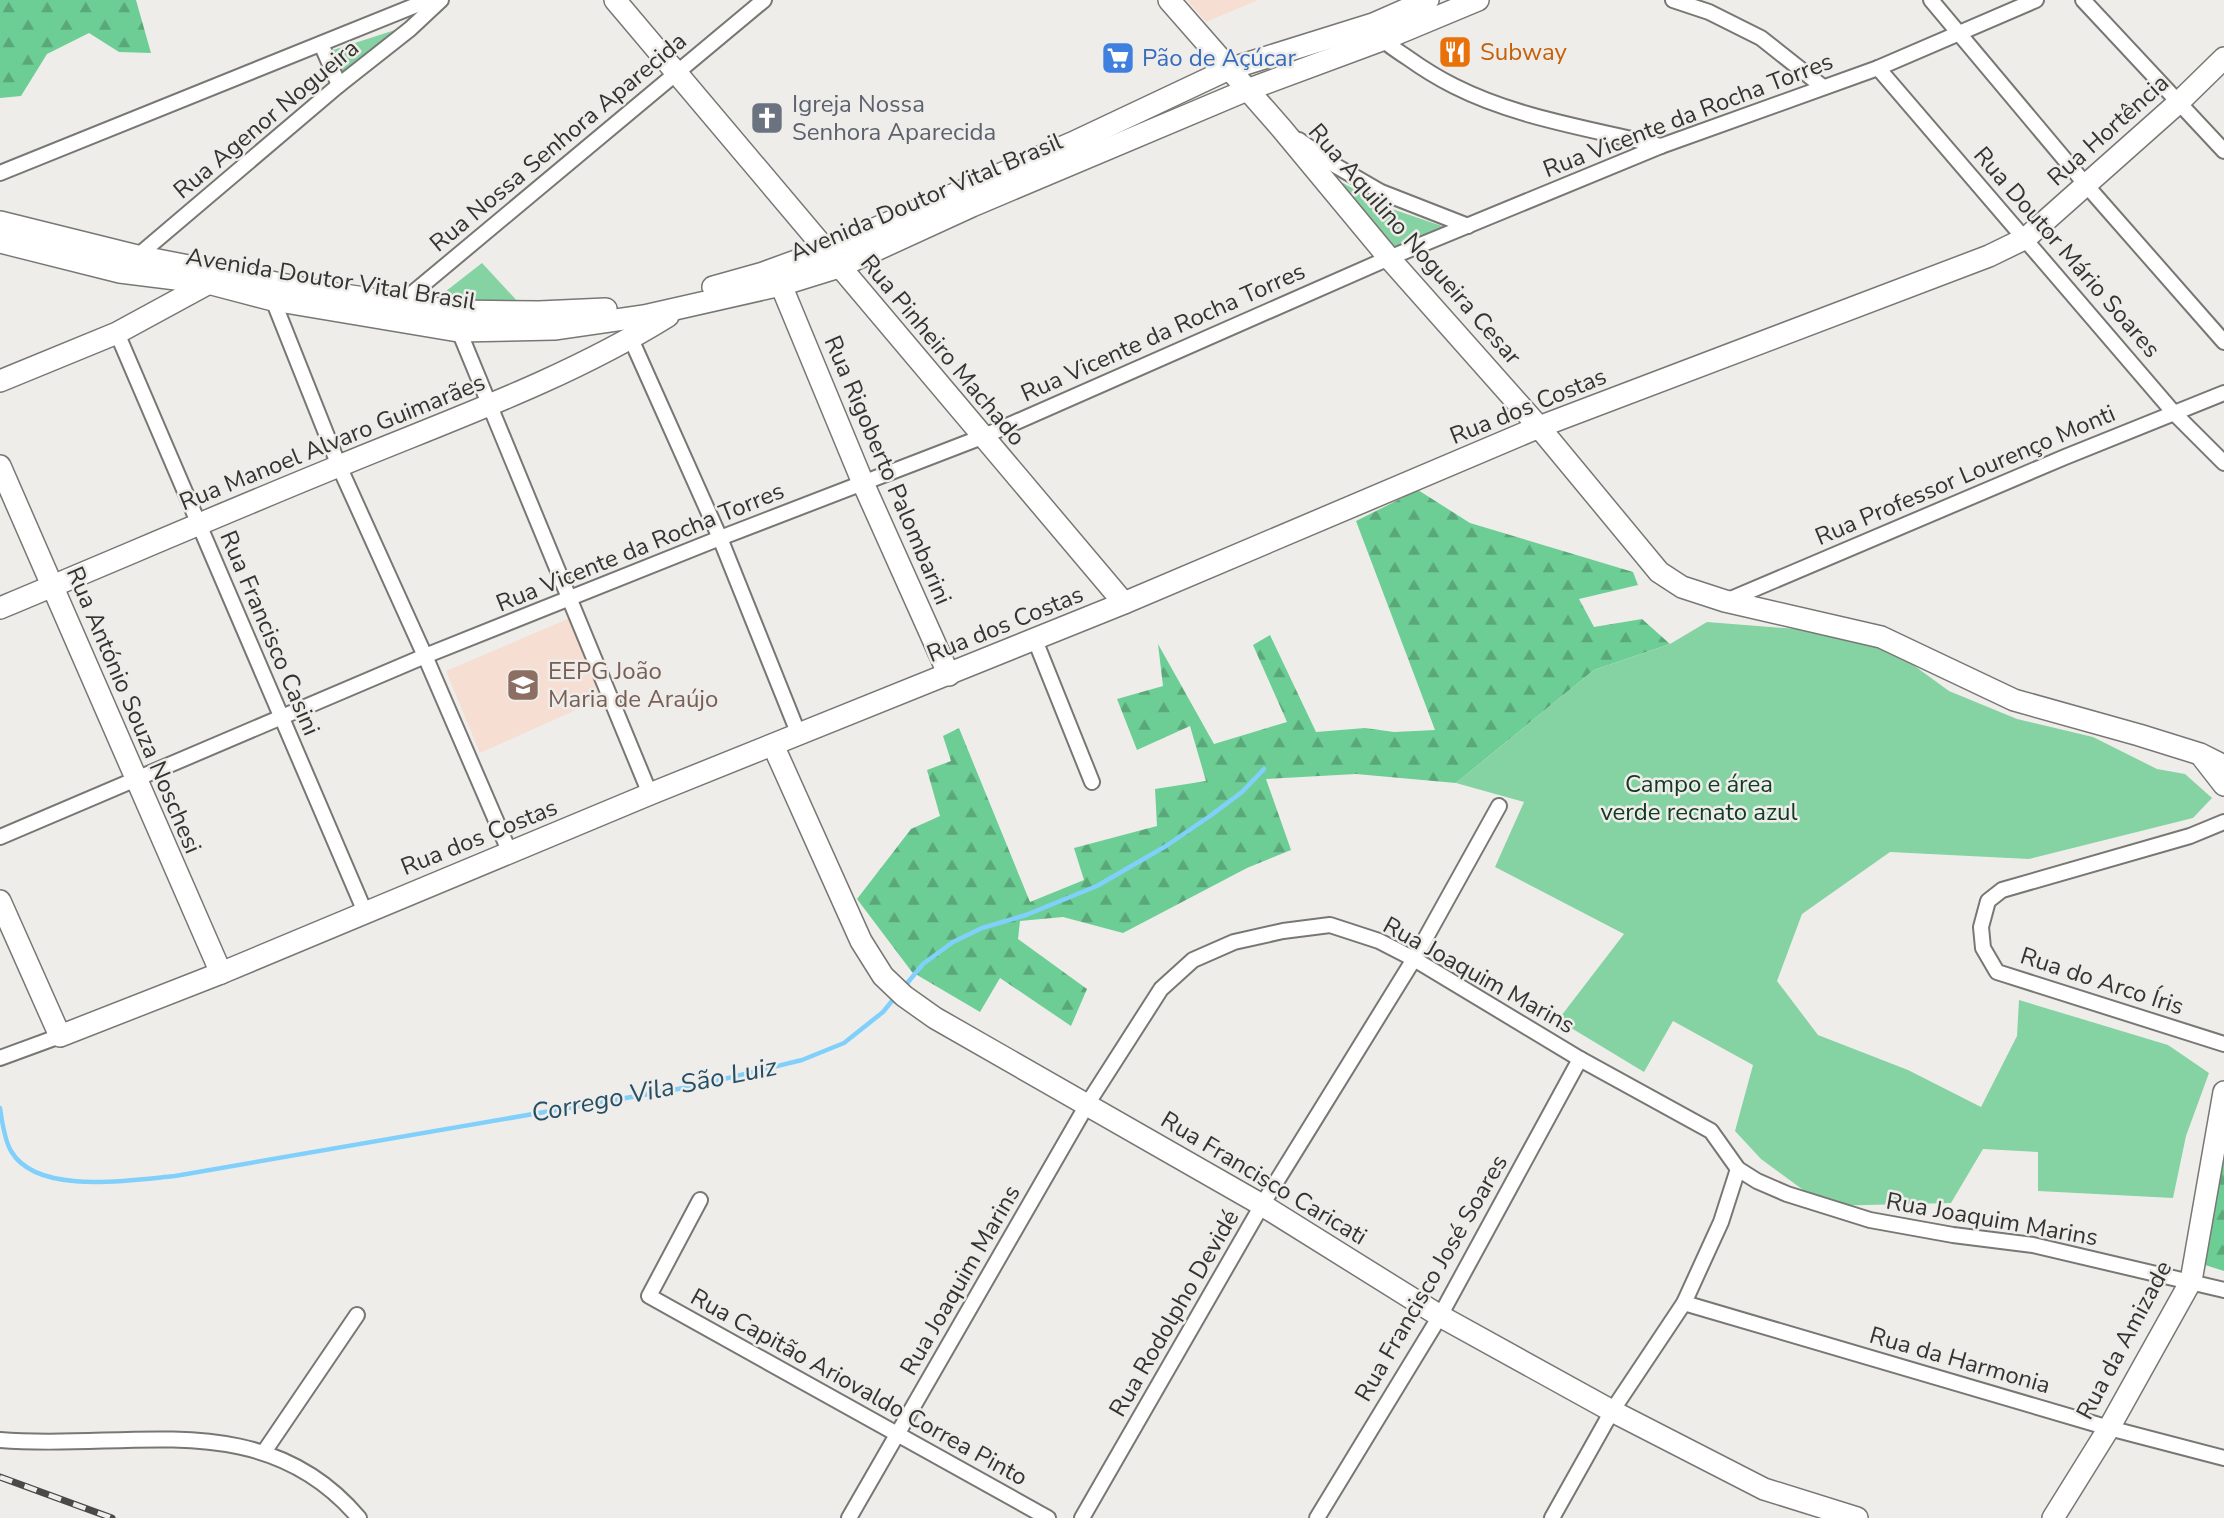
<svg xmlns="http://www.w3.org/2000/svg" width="2224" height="1518" font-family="'Nunito Sans',sans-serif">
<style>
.education{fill:#f6ded3}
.forest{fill:url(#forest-firs)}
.park{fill:#85d3a3}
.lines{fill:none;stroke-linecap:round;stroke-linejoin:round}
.stream{stroke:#81d0fc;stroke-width:4.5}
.street-casing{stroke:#787774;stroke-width:18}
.secondary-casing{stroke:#787774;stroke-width:24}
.street{stroke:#fff;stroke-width:14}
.secondary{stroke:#fff;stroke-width:21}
.rail-casing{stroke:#494947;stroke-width:7}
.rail{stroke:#efedea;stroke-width:4.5;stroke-dasharray:13;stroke-linecap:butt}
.labels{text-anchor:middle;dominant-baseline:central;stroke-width:5;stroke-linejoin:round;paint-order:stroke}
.food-label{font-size:24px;fill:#c56008;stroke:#efedea;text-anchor:start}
.shop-label{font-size:24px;fill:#366cbe;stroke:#efedea;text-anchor:start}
.worship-label{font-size:24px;fill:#5b616d;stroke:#efedea;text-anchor:start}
.street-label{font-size:24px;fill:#343432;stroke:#efedea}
.education-label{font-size:24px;fill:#785e54;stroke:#efedea;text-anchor:start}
.park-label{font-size:24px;fill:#103a23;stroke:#efedea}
.water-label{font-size:26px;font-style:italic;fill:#244f66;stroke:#efedea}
</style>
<defs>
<pattern id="forest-firs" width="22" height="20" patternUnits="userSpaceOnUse" patternTransform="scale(1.75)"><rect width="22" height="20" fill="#6cce94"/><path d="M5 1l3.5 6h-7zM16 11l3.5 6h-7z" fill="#5aa879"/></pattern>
</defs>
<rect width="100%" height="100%" fill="#efedea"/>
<g class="education">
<path d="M1187 0H1258L1206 22Z"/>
<path d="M570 618 600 699 480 753 446 671Z"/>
</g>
<g class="forest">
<path d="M0 0H136L151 53 119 52 89 33 47 54 21 96 0 98Z"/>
<path d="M1418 490 1470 523 1633 572 1638 585 1579 599 1594 627 1642 619 1670 644 1594 670 1456 783 1356 774 1266 779 1291 850 1247 868 1123 933 1063 917 1020 921 1018 939 1087 989 1071 1026 1000 978 980 1012 912 972 857 899 911 829 940 816 927 770 951 761 943 736 959 728 1030 902 1084 880 1074 848 1157 826 1155 789 1206 781 1190 726 1137 750 1117 699 1163 686 1158 644 1214 744 1287 722 1253 645 1270 635 1316 732 1365 728 1394 732 1435 730 1356 521Z"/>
<path d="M2224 1150V1271L2205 1265Z"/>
</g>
<g class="park">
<path d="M395 30 342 72 333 50Z"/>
<path d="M1343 183 1389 208 1445 227 1392 248 1336 187Z"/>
<path d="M482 263 520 304 432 302Z"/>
<path d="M1707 622 1872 635 1949 691 2017 719 2093 737 2157 769 2185 774 2212 798 2193 818 2029 859 1890 852 1802 914 1777 981 1818 1035 1908 1070 1981 1107 2017 1036 2019 1000 2168 1045 2209 1073 2186 1136 2173 1198 2038 1191V1152L1983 1149 1951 1203 1825 1206 1761 1159 1735 1131 1753 1065 1673 1021 1644 1072 1558 1020 1624 934 1495 867 1524 802 1456 783 1594 670 1670 644Z"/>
</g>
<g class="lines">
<g class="stream">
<path d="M904 987 923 964 953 942 982 928 1026 915 1097 886 1166 846 1210 816 1242 792 1264 769"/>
<path d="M0 1108C2 1121 4 1139 11 1151 37 1196 131 1180 175 1176L695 1086 802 1060 844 1043 883 1012 896 996"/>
</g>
<defs>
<g id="street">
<path d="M1673 0 1709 12 1761 38 1823 87"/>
<path d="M1931 0 2087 186 2224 342"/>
<path d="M2083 0 2224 151"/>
<path d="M1379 34C1385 44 1398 51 1408 58 1422 68 1438 78 1454 86 1517 118 1592 129 1661 146"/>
<path d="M321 44 339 85"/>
<path d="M1878 68 2174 413 2224 463"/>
<path d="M1299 140 1336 166 1381 192 1468 226"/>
<path d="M0 173 429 0"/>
<path d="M134 259 339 85 410 29 441 0"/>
<path d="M273 300 339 466 425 656 510 853"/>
<path d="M396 307 764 0"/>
<path d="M457 326 650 794"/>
<path d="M117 333 365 912"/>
<path d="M631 339 720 538 799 735"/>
<path d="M1726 601 2065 457 2224 393"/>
<path d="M1035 640 1092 782"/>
<path d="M2224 822 2190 836 2002 890 1988 901 1981 927 1983 948 1997 972 2224 1044"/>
<path d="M0 837 425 656 720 538 982 437 1389 258 1661 146 1878 68 2036 0"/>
<path d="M0 1058 60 1036"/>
<path d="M700 1200 649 1296 1048 1518"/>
<path d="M1684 1303 2109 1428 2224 1458"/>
<path d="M0 1440C129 1451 263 1404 359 1518"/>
<path d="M264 1452 357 1315"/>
<path d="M849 1518 1088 1103 1161 989 1193 960 1234 942 1283 931 1330 925 1379 941 1414 959 1580 1059 1711 1131 1738 1169 1757 1181 1787 1194 1870 1220 1953 1235 2033 1245 2224 1290"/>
<path d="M1082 1518 1262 1205 1414 959 1499 806"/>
<path d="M1317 1518 1440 1316 1580 1059"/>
<path d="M1552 1518 1612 1411 1684 1303 1721 1222 1738 1169"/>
</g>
<g id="secondary">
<path d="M615 0 1124 603"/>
<path d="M1169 0 1282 129 1389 258 1539 427 1659 572 1682 587 1725 601 1881 637 2014 700 2139 735 2200 754 2224 766"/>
<path d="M0 222 137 256 317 291 452 311 539 312 606 309"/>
<path d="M0 242 120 272 208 283 273 300 458 331 554 329 644 316 781 285 839 267 972 206 1247 90 1382 40 1478 0"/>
<path d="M781 285 863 483 949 675"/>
<path d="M713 287 763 273 826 250 1072 143 1229 69 1373 24 1428 0"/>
<path d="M0 381 117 333 209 283"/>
<path d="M0 466 221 973"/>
<path d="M0 608C113 561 226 512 339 466 450 420 565 380 668 316"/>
<path d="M773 745 861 941 883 976 904 996 935 1018 1262 1205 1440 1316 1612 1411 1764 1489 1857 1518"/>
<path d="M2203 758 2224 785"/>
<path d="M0 901 60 1036 221 973 650 794 1124 603 1539 427 1989 256 2026 238 2178 103 2224 58"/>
<path d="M2053 1518 2109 1428 2191 1281 2224 1092"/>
</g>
</defs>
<use href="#street" class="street-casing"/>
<use href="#secondary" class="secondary-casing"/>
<use href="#street" class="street"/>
<use href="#secondary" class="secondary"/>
<defs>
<path id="rail" d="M0 1477 112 1518"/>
</defs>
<use href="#rail" class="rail-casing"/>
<use href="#rail" class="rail"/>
</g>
<defs>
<symbol id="restaurant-square" viewBox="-11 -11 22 22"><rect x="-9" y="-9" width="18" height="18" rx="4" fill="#e8710a" stroke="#efedea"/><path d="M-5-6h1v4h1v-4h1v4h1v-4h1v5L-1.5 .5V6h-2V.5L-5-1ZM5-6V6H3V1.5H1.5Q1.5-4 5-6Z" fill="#fff"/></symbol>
<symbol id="supermarket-square" viewBox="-11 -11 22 22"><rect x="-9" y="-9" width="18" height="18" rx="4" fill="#3f7fe0" stroke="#efedea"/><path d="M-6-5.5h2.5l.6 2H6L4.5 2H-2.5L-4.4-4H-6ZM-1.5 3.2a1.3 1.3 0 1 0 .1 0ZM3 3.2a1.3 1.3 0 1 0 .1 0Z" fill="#fff"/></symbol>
<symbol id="church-square" viewBox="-11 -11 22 22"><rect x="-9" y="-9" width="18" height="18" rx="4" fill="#6b7280" stroke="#efedea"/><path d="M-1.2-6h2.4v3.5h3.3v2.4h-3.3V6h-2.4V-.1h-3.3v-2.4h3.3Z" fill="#fff"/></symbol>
<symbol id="school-square" viewBox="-11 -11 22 22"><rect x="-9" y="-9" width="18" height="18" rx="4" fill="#8d6e63" stroke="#efedea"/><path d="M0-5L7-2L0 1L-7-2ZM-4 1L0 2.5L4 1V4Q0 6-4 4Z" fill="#fff"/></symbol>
</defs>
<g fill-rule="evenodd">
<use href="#restaurant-square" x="1436" y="33" width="38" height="38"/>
<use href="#supermarket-square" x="1099" y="39" width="38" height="38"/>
<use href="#church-square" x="748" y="99" width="38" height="38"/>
<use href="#school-square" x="504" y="666" width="38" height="38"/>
</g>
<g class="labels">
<g class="food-label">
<text x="1480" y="52">Subway</text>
</g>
<g class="shop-label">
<text x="1142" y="58">Pão de Açúcar</text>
</g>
<g class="worship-label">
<text x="792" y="104">Igreja Nossa<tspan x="792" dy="28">Senhora Aparecida</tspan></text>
</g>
<g class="street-label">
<text transform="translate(1688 115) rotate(-21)">Rua Vicente da Rocha Torres</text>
<text transform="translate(266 119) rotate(-40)">Rua Agenor Nogueira</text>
<text transform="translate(2108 130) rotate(-42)">Rua Hortência</text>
<text transform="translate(558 142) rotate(-40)">Rua Nossa Senhora Aparecida</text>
<text transform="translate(926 197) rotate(-23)">Avenida Doutor Vital Brasil</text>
<text transform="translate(1415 244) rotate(49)">Rua Aquilino Nogueira Cesar</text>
<text transform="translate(2067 252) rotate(49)">Rua Doutor Mário Soares</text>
<text transform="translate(331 279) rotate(9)">Avenida Doutor Vital Brasil</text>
<text transform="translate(1163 332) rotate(-24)">Rua Vicente da Rocha Torres</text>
<text transform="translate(943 350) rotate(50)">Rua Pinheiro Machado</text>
<text transform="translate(1528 406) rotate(-22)">Rua dos Costas</text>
<text transform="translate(332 442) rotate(-22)">Rua Manoel Alvaro Guimarães</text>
<text transform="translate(888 470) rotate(67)">Rua Rigoberto Palombarini</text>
<text transform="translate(1965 475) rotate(-23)">Rua Professor Lourenço Monti</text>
<text transform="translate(640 547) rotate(-22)">Rua Vicente da Rocha Torres</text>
<text transform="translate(1005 624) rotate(-22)">Rua dos Costas</text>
<text transform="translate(270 633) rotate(67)">Rua Francisco Casini</text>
<text transform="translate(134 710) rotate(67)">Rua António Souza Noschesi</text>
<text transform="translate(479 837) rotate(-22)">Rua dos Costas</text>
<text transform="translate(1479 975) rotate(29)">Rua Joaquim Marins</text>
<text transform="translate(2102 981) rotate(18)">Rua do Arco Íris</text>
<text transform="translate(1264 1178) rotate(31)">Rua Francisco Caricati</text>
<text transform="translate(1992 1219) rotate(10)">Rua Joaquim Marins</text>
<text transform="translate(1431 1278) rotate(-60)">Rua Francisco José Soares</text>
<text transform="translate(960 1280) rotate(-60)">Rua Joaquim Marins</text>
<text transform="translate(1174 1313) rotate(-60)">Rua Rodolpho Devidé</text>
<text transform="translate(2124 1340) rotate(-62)">Rua da Amizade</text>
<text transform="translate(1960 1360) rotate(16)">Rua da Harmonia</text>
<text transform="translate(859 1387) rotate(29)">Rua Capitão Ariovaldo Correa Pinto</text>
</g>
<g class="education-label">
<text x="548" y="671">EEPG João<tspan x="548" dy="28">Maria de Araújo</tspan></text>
</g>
<g class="park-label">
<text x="1699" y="784">Campo e área<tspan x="1699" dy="28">verde recnato azul</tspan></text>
</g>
<g class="water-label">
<text transform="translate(654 1090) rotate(-11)">Corrego Vila São Luiz</text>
</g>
</g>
</svg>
